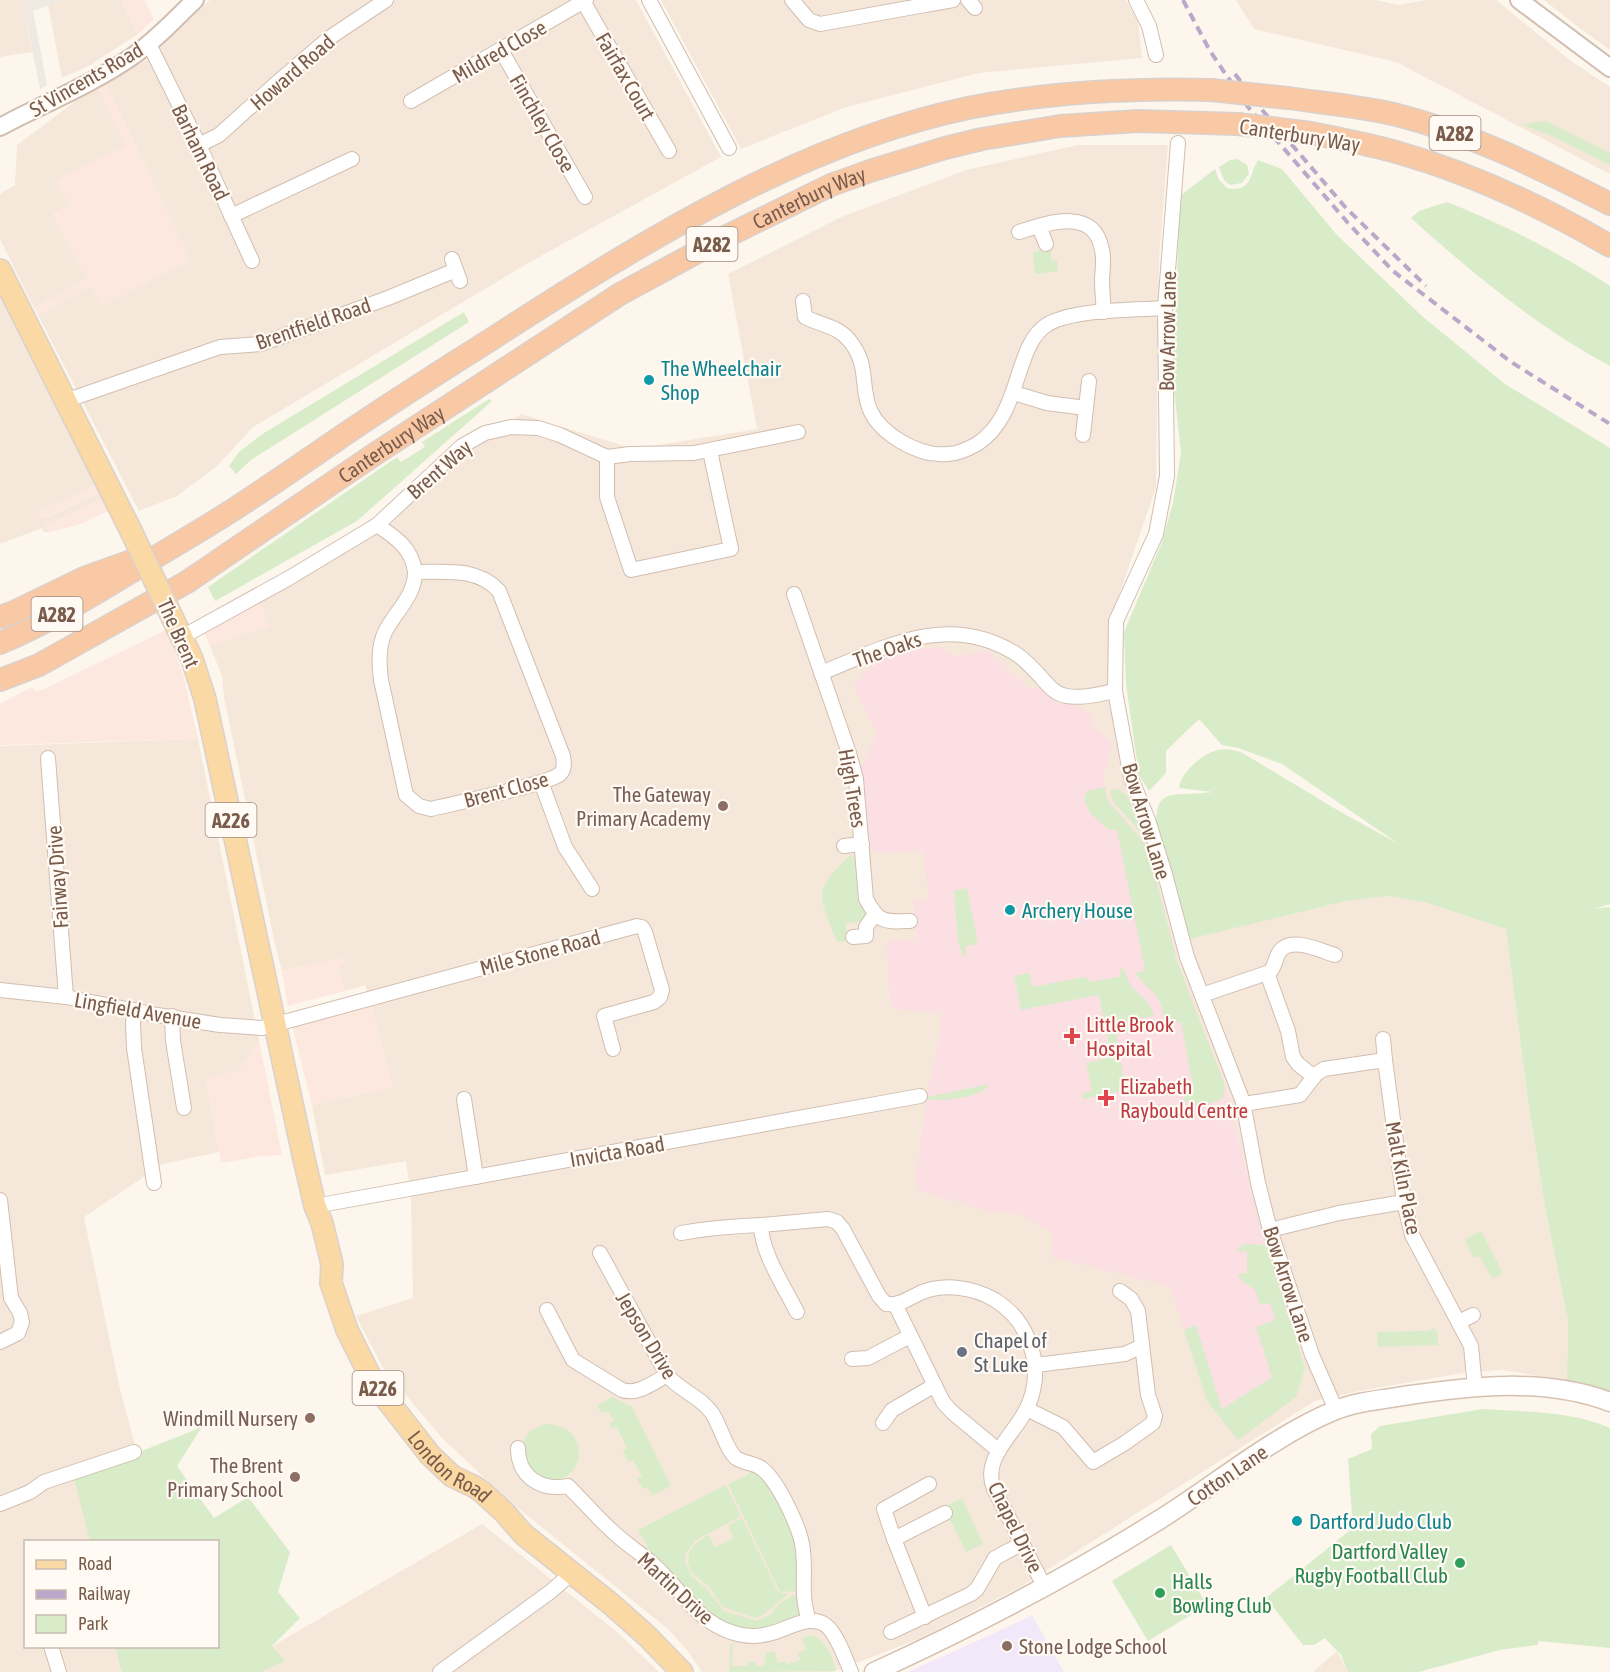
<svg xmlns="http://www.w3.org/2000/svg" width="1610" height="1672" font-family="'Asap Condensed',sans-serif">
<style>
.residential{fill:#f5e8da}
.commercial{fill:#fde8e0}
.industrial{fill:#efe9e4}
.education{fill:#f3e8fa}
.medical{fill:#fbdfe3}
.green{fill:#d8ecc9}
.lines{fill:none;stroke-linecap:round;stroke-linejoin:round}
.minor-casing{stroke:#d1beb0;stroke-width:16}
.tertiary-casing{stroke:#d1beb0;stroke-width:20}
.secondary-casing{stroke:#d6c0b0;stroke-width:21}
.primary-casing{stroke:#dad1cd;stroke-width:24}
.trunk-casing{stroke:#dad1cd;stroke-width:24}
.minor{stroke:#fff;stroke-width:14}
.tertiary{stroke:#fff;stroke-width:16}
.secondary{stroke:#fff;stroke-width:18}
.primary{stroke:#fbd9a5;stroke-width:21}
.trunk{stroke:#f9c8a4;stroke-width:21}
.rail{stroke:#b9a8c9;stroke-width:4;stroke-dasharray:9 6;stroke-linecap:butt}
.primary-bridge-casing{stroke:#dad1cd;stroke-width:24;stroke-linecap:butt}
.trunk-bridge-casing{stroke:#dad1cd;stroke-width:24;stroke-linecap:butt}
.primary-bridge{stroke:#fbd9a5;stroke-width:21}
.trunk-bridge{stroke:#f9c8a4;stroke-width:21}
.culture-dot{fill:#0f9aa8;stroke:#fffaf3;stroke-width:2}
.education-dot{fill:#8d6e63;stroke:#fffaf3;stroke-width:2}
.health-dot{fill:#e0444e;stroke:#fffaf3;stroke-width:2}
.worship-dot{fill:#6b7280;stroke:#fffaf3;stroke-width:2}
.leisure-dot{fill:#2e9e5b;stroke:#fffaf3;stroke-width:2}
.labels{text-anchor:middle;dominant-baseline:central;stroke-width:4.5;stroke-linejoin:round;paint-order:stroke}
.shield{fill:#fffaf3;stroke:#a28b7f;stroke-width:1.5}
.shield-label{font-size:20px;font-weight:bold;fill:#7a5c4d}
.street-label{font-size:21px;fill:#7a5c4d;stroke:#fffaf3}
.culture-label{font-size:21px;fill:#0d838f;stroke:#fffaf3;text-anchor:start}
.education-label{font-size:21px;fill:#785e54;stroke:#fffaf3;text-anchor:end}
.health-label{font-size:21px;fill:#be3a42;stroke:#fffaf3;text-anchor:start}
.worship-label{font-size:21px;fill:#5b616d;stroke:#fffaf3;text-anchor:start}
.leisure-label{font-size:21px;fill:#27864d;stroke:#fffaf3;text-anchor:end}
</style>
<rect width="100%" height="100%" fill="#fdf6ec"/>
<g class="residential">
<path d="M0 0H26L25 14 32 52 0 57Z"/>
<path d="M62 0H121L138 34 90 65 62 78 48 4Z"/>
<path d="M210 0H636L721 157 530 262 253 427 217 466 177 496 139 511 38 315 91 286 101 306 190 260 105 81 147 60Z"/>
<path d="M661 0H1126L1138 22 1142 58 979 73 846 107 741 149Z"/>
<path d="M1236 0H1376L1398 5 1427 0H1496L1571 61 1610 87V174L1396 62 1254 29Z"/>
<path d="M1544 0H1610V50L1577 26Z"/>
<path d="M97 85 127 146 57 181 69 205 53 214 87 279 34 308 0 239V194L15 185 17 145Z"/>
<path d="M1078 145H1168L1159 260 1156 487 1110 622 1117 738 1176 942 1346 901 1388 896 1424 902 1506 929 1528 1101 1546 1213 1568 1320 1567 1380 1502 1370 1469 1372 1359 1391 1315 1401 1020 1587 921 1638 833 1672H702L687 1650 668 1629 508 1500 441 1437 382 1366 356 1316 413 1298 411 1198 406 1161 325 1175 312 1105 393 1087 365 985 345 991 337 965 343 958 282 971 276 949 224 697 222 676 210 646 269 626 258 598 521 414 634 449 757 429 728 274 841 217 966 170Z"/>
<path d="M2 291 96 485 39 512 43 519 99 493 102 499 46 525 49 532H44L42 528 0 544V292Z"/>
<path d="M198 739 259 1040 239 1071 206 1079 219 1152 163 1164 84 1217 119 1385 138 1456 93 1541 26 1542V1646L118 1647 124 1672H0V746Z"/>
<path d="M482 1524 617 1632 659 1672H228Z"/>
<path d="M1337 1651 1348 1672H1313Z"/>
</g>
<g class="commercial">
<path d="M121 0H144L154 19 138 34Z"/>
<path d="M105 81 190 260 101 306 91 286 38 315 34 308 87 279 53 214 69 205 56 181 126 146 97 85Z"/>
<path d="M96 485 99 493 42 519 38 511Z"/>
<path d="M102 499 108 511 78 525 49 532 46 525Z"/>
<path d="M258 598 270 626 210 646 203 630Z"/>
<path d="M166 630 183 674 198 739 0 745V704L32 687 34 691 42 690Z"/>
<path d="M343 957 345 963 337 966 345 991 288 1006 282 971Z"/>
<path d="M370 1003 393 1087 312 1105 293 1029 296 1025Z"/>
<path d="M259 1040 282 1155 262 1156 221 1163 206 1078 239 1071Z"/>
</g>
<path class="industrial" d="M26 0H62L33 11 47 85 40 89 25 14Z"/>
<path class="education" d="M1032 1615 1064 1672H908L999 1631Z"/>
<path class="medical" d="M941 647 955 657 987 650 1028 688H1039L1058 704 1073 703 1090 714 1096 729 1113 744 1103 777 1107 799 1148 847 1177 961 1225 1086 1259 1222 1305 1368 1296 1397 1238 1440 1207 1401 1170 1286 1051 1257 1053 1234 1020 1214 987 1211 920 1191 915 1182 928 1090 938 1044 942 1014 891 1008 886 942 917 939 913 901 929 899 923 851 879 853 871 848 861 767 877 733 853 685 877 661 898 652Z"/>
<g class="green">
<path d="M1546 121 1610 153V165L1552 136 1521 124Z"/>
<path d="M1237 159 1247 165 1249 174 1242 183 1230 185 1224 180 1219 167 1230 160Z"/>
<path d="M1258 160 1282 169 1337 235 1422 316 1505 384 1610 448V904L1594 909 1610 907V1391L1567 1380 1568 1320 1546 1213 1528 1101 1506 929 1424 902 1388 896 1346 901 1190 939 1156 822C1157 799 1162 795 1184 794 1194 794 1203 793 1213 792L1179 788C1180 773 1203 753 1218 750 1226 748 1233 750 1241 752L1339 811 1399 844 1282 764 1238 748 1222 745 1199 719 1166 751V773L1149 791 1139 775 1126 685 1124 632 1162 542 1173 503 1181 453 1173 381 1180 196 1215 169 1219 180 1227 188C1252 193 1249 175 1258 160Z"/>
<path d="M1447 202C1505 225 1558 252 1610 286V366C1536 326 1473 274 1411 218L1419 211Z"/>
<path d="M1050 247 1052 261 1057 260 1058 271 1035 274 1033 252Z"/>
<path d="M464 312 469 322 251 460 236 474 229 466 239 452 264 433Z"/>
<path d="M489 399 492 401 357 521 215 601 208 587 397 457 401 462 425 447 422 442Z"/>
<path d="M1105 787 1107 800 1148 847 1177 961 1225 1086 1223 1098C1216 1102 1195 1110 1188 1103 1183 1100 1183 1093 1182 1088L1193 1086 1181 1022 1165 1025C1163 1015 1163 1004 1156 996 1149 988 1141 982 1136 973L1144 971 1145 969 1117 830H1109C1097 817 1088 817 1084 797L1087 791Z"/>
<path d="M1117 789 1127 795 1143 835 1112 800 1110 790Z"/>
<path d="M851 855 856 861 857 898 861 899 868 912C864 923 857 922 846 923L847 941 837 942C819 894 811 892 851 855Z"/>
<path d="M967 888 978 944 965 946 967 955H963L958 943 954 891Z"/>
<path d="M1120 967C1127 971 1126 977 1130 984 1138 996 1151 1000 1154 1016L1127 1021 1128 1033 1116 1035 1126 1090 1083 1099 1082 1094 1092 1091 1086 1063 1111 1057 1099 995 1021 1010 1014 976 1029 973 1032 987 1084 977 1092 982 1121 976Z"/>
<path d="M989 1084C984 1098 940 1102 927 1099V1097Z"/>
<path d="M1481 1231 1503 1273 1493 1279 1479 1256 1473 1258 1465 1239Z"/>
<path d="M1247 1244 1264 1245 1267 1248 1305 1368 1296 1397 1238 1440 1207 1401 1184 1330 1196 1325 1222 1409 1272 1377 1256 1327 1275 1320 1270 1303 1260 1305 1255 1290 1242 1281 1237 1274 1247 1273V1251L1236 1252 1242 1245Z"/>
<path d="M1435 1328 1438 1335V1345L1378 1347 1377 1332 1428 1331Z"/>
<path d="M613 1397 632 1407 671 1486 652 1496 647 1487 643 1489 637 1479 642 1476 633 1460 628 1462 623 1451 627 1448 617 1427 612 1429 609 1423 614 1421 609 1412 601 1413 597 1405Z"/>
<path d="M1483 1409C1525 1412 1571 1411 1610 1428V1648L1539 1641 1537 1645 1500 1650 1419 1672H1348L1341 1655 1325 1638 1314 1645H1303L1266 1598 1353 1528 1348 1459 1372 1449 1371 1434 1380 1426Z"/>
<path d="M547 1424C586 1425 591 1473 553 1482L526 1470C521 1447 519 1431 547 1424Z"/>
<path d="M202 1427 177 1466 214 1518 248 1497 290 1552 278 1592 300 1618 272 1646 285 1661 261 1672H122L115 1647 218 1646V1542L90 1541 74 1478Z"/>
<path d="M751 1467 762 1472 797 1535 800 1591 780 1592 728 1484 748 1475Z"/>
<path d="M726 1485 741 1516 696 1540 686 1553 685 1562 692 1577 707 1589 724 1611 757 1621 771 1614 779 1604 796 1593 800 1618 762 1630 734 1628 709 1616 654 1559 638 1530Z"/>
<path d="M962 1498 983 1544 966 1552 944 1507Z"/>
<path d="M742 1518 778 1592 789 1594C777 1601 770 1612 756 1618L723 1607 709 1587 691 1572 688 1562 689 1553 694 1545 708 1535 715 1547 734 1538 728 1526Z"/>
<path d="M1171 1545 1207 1605 1148 1641 1112 1581Z"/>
<path d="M813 1635C826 1641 833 1657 836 1671L729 1672 731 1644H733L732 1666H748V1662H756V1666L764 1667 766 1653 774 1651 778 1663 785 1661 787 1664 800 1660 798 1653 806 1650 802 1638Z"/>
</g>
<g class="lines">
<defs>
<g id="minor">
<path d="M649 0 729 148"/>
<path d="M792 0 809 20 820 24 925 5V0"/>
<path d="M968 0 975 8"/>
<path d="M1136 0 1149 26 1156 55"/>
<path d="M583 1 669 151"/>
<path d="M925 5 953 0"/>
<path d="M149 44 199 145 252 261"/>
<path d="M501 50 585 197"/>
<path d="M411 101 586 0"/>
<path d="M1178 143 1165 308 1167 476 1156 534 1116 621 1115 691 1131 778 1148 820 1165 874 1187 957 1243 1102 1258 1183 1270 1230 1312 1355 1336 1410"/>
<path d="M199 145 219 135 279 81 329 38 386 0"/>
<path d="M231 216 352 159"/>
<path d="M1039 226 1046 244"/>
<path d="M1019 232C1047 223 1094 206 1102 250 1104 259 1103 269 1102 278 1102 289 1103 301 1104 312"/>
<path d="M452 259 460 281"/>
<path d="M803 301 805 317C820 325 838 326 849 340 879 375 845 407 900 441 915 450 930 456 948 454 958 454 968 449 977 444 1023 414 1013 345 1048 324 1075 309 1133 310 1165 308"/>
<path d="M1014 393 1047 403 1086 408"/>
<path d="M65 401 220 347 261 344 388 298 456 270"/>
<path d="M1083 435 1089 381"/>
<path d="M607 457V497L631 570 731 549 710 451"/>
<path d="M377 525C395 537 412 548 415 572 444 572 477 567 499 591L563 756C564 762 565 769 560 774 548 784 452 804 431 809L419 806 406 795 381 680C379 665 378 646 385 632 395 612 415 596 415 572"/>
<path d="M794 594 849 753 856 779 866 899C879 923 884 922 910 921"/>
<path d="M182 637 289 578 377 525 462 446 485 433 511 427 538 428 560 435 607 457 630 454 694 453 798 432"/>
<path d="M821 673C884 648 946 612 1013 652 1024 658 1031 667 1040 676 1045 682 1050 688 1056 692 1072 702 1098 694 1115 691"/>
<path d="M48 758 66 997"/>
<path d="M541 782 565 847 592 889"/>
<path d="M844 846 862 844"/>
<path d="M853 937 866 936V927L875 914"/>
<path d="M1267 973 1288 1031 1293 1057 1298 1064 1314 1077"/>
<path d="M0 990 66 997 157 1015 220 1025 262 1028 637 926 642 927 645 932 662 990 660 997 654 1002 604 1016 613 1049"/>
<path d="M1202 995 1270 972C1276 965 1275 957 1280 951 1292 936 1321 951 1335 955"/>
<path d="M135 1010 133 1023 134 1048 154 1183"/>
<path d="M172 1016 173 1041 184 1108"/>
<path d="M1383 1039 1385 1060"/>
<path d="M464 1099 476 1177"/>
<path d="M1244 1104 1300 1095 1316 1074 1324 1069 1385 1060 1404 1202 1412 1235 1471 1346 1475 1388"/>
<path d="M0 1200 11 1298 20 1313 22 1322 18 1333 0 1342"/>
<path d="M315 1206 920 1096"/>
<path d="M1270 1230 1339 1213 1404 1202"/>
<path d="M681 1233C708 1228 734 1226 761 1225"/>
<path d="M600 1253 667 1375C680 1391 700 1396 712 1413 720 1425 726 1449 736 1458 743 1463 754 1463 761 1468 777 1479 796 1521 801 1539 806 1558 803 1576 804 1594 804 1603 807 1612 808 1621"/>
<path d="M895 1304 943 1402 952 1412 999 1451"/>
<path d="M547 1310 573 1360 622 1390C638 1395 653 1383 667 1375"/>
<path d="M797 1312C785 1288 761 1252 761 1225L828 1219 837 1222 843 1229 879 1296 886 1304C899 1306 909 1298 920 1293 944 1283 973 1287 995 1300 1011 1310 1023 1324 1029 1342 1038 1364 1037 1386 1027 1408 1015 1434 981 1458 994 1489L1044 1586"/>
<path d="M1459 1322 1473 1315"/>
<path d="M852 1359 868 1358 910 1336"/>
<path d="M1036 1365 1125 1354 1142 1346"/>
<path d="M1027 1409 1063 1427 1093 1462 1125 1443 1153 1423 1155 1416 1148 1395 1138 1311 1131 1299 1120 1291"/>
<path d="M883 1423 892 1410 935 1385"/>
<path d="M518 1448C518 1477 541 1491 568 1486 582 1500 595 1515 610 1529 623 1542 639 1552 653 1564 679 1587 695 1620 731 1632 742 1636 756 1637 768 1634 786 1631 811 1611 828 1627 839 1639 845 1658 851 1672"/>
<path d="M0 1504 30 1492 44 1482 134 1452"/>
<path d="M894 1539 945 1513"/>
<path d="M925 1617 894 1539 884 1509 929 1484"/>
<path d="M891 1632 971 1594 977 1589 995 1558 1023 1543"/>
<path d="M51 1646 59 1672"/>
<path d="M440 1672 550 1592 572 1573"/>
</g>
<g id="tertiary">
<path d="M1519 0 1610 68"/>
<path d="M0 127C43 104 89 86 130 58 154 42 174 20 195 0"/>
</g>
<path id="secondary" d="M874 1672C972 1627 1068 1577 1159 1520 1215 1485 1276 1434 1336 1410 1357 1401 1382 1400 1403 1396 1471 1386 1544 1377 1610 1402"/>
<g id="primary">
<path d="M0 270 131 531"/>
<path id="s1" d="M173 619 192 659 205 699 304 1159 315 1206 322 1223 332 1264 331 1283 347 1330 373 1382 430 1455 452 1476 475 1487 482 1492 505 1513 523 1534 611 1604 647 1636 682 1672"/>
</g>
<g id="trunk">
<path d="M1288 98C1322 103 1359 106 1393 114 1470 133 1539 168 1610 204"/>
<path d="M1311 133C1339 139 1368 144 1396 152 1471 173 1543 207 1610 246"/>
<path d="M0 617 14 612 84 578 134 560"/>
<path d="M0 643C52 621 101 590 149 561 180 542 212 524 242 504 274 483 306 461 338 439 396 399 456 362 515 324 652 236 806 142 968 108 1049 92 1128 88 1211 90"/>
<path id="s2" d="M0 680 39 665 187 582 372 456 620 294 727 236 831 185 870 171 945 148 982 139 1060 126 1138 121 1238 124"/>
</g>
</defs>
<use href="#minor" class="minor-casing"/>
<use href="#tertiary" class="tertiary-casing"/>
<use href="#secondary" class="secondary-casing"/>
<use href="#primary" class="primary-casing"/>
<use href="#trunk" class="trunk-casing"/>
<use href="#minor" class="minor"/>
<use href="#tertiary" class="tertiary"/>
<use href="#secondary" class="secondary"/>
<use href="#primary" class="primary"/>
<use href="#trunk" class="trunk"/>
<g class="rail">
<path d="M1183 0 1210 51 1248 107 1348 223 1393 271 1511 362 1610 424"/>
<path d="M1235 74 1263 111 1346 208 1426 286"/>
</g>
<defs>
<path id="primary-bridge" d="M131 531 173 619"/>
<g id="trunk-bridge">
<path d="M1211 90 1288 98"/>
<path d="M1238 124 1311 133"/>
</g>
</defs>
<use href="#primary-bridge" class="primary-bridge-casing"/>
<use href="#trunk-bridge" class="trunk-bridge-casing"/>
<use href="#primary-bridge" class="primary-bridge"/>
<use href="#trunk-bridge" class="trunk-bridge"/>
</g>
<g class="culture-dot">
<circle cx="649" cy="380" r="6"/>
<circle cx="1010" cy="910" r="6"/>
<circle cx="1297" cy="1521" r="6"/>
</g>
<g class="education-dot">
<circle cx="723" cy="806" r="6"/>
<circle cx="310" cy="1418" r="6"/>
<circle cx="295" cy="1477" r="6"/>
<circle cx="1007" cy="1646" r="6"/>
</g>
<g class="health-dot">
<path d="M1069 1027h6v6h6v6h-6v6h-6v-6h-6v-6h6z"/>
<path d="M1103 1089h6v6h6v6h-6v6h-6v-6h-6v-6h6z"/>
</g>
<circle class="worship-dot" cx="962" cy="1352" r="6"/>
<g class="leisure-dot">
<circle cx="1460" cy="1563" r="6"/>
<circle cx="1160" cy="1593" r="6"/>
</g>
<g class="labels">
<g class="shield">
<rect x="1429.5" y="116" width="51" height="34" rx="4.5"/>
<rect x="686.5" y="227" width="51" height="34" rx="4.5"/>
<rect x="31.5" y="597" width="51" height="34" rx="4.5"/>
<rect x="205.5" y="803" width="51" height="34" rx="4.5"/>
<rect x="352.5" y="1371" width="51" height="34" rx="4.5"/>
</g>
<g class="shield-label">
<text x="1455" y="133">A282</text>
<text x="712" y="244">A282</text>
<text x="57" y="614">A282</text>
<text x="231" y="820">A226</text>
<text x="378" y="1388">A226</text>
</g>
<g class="street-label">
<text transform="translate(499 51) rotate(-30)">Mildred Close</text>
<text transform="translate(292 72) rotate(-41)">Howard Road</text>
<text transform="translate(626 76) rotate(60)">Fairfax Court</text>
<text transform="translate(86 79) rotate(-30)">St Vincents Road</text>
<text transform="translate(543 123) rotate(60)">Finchley Close</text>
<text transform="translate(1300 135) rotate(9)">Canterbury Way</text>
<text transform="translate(201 152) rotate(64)">Barham Road</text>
<text stroke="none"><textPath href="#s2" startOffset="944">Canterbury Way</textPath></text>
<text transform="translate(313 323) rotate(-19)">Brentfield Road</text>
<text transform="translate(1167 331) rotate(-89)">Bow Arrow Lane</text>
<text stroke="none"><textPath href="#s2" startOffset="458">Canterbury Way</textPath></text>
<text transform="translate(439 469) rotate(-41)">Brent Way</text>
<text transform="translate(179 633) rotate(66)">The Brent</text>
<text transform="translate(887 649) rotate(-19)">The Oaks</text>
<text transform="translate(853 788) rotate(80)">High Trees</text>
<text transform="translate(506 789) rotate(-15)">Brent Close</text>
<text transform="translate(1147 821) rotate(73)">Bow Arrow Lane</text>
<text transform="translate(57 877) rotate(-94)">Fairway Drive</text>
<text transform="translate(540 952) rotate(-15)">Mile Stone Road</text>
<text transform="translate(138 1010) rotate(10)">Lingfield Avenue</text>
<text transform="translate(617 1151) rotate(-10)">Invicta Road</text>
<text transform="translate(1404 1178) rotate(79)">Malt Kiln Place</text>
<text transform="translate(1289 1284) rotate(72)">Bow Arrow Lane</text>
<text transform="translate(647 1335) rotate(59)">Jepson Drive</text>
<text stroke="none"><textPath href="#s1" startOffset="908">London Road</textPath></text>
<text transform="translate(1227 1475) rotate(-34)">Cotton Lane</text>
<text transform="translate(1016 1527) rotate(64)">Chapel Drive</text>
<text transform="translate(676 1588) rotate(43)">Martin Drive</text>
</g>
<g class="culture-label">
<text x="661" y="368">The Wheelchair<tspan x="661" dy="24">Shop</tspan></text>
<text x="1022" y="910">Archery House</text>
<text x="1309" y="1521">Dartford Judo Club</text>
</g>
<g class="education-label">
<text x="711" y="794">The Gateway<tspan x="711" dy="24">Primary Academy</tspan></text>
<text x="298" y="1418">Windmill Nursery</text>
<text x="283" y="1465">The Brent<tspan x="283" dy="24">Primary School</tspan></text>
<text x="1019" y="1646" text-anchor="start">Stone Lodge School</text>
</g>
<g class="health-label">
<text x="1086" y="1024">Little Brook<tspan x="1086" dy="24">Hospital</tspan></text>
<text x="1120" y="1086">Elizabeth<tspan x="1120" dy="24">Raybould Centre</tspan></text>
</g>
<g class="worship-label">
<text x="974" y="1340">Chapel of<tspan x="974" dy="24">St Luke</tspan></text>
</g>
<g class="leisure-label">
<text x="1448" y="1551">Dartford Valley<tspan x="1448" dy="24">Rugby Football Club</tspan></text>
<text x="1172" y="1581" text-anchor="start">Halls<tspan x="1172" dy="24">Bowling Club</tspan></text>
</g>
</g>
<rect x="24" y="1540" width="195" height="108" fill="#fffaf3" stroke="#cabbb1" stroke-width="1.5"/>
<rect x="36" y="1560" width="30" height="9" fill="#fbd9a5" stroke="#cabbb1" stroke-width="1.5"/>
<text x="78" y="1570" font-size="18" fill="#7a5c4d">Road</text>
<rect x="36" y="1590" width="30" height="9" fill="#b9a8c9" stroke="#cabbb1" stroke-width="1.5"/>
<text x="78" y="1600" font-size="18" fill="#7a5c4d">Railway</text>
<rect x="36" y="1615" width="30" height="18" fill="#d8ecc9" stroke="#cabbb1" stroke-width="1.5"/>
<text x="78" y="1630" font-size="18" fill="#7a5c4d">Park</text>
</svg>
